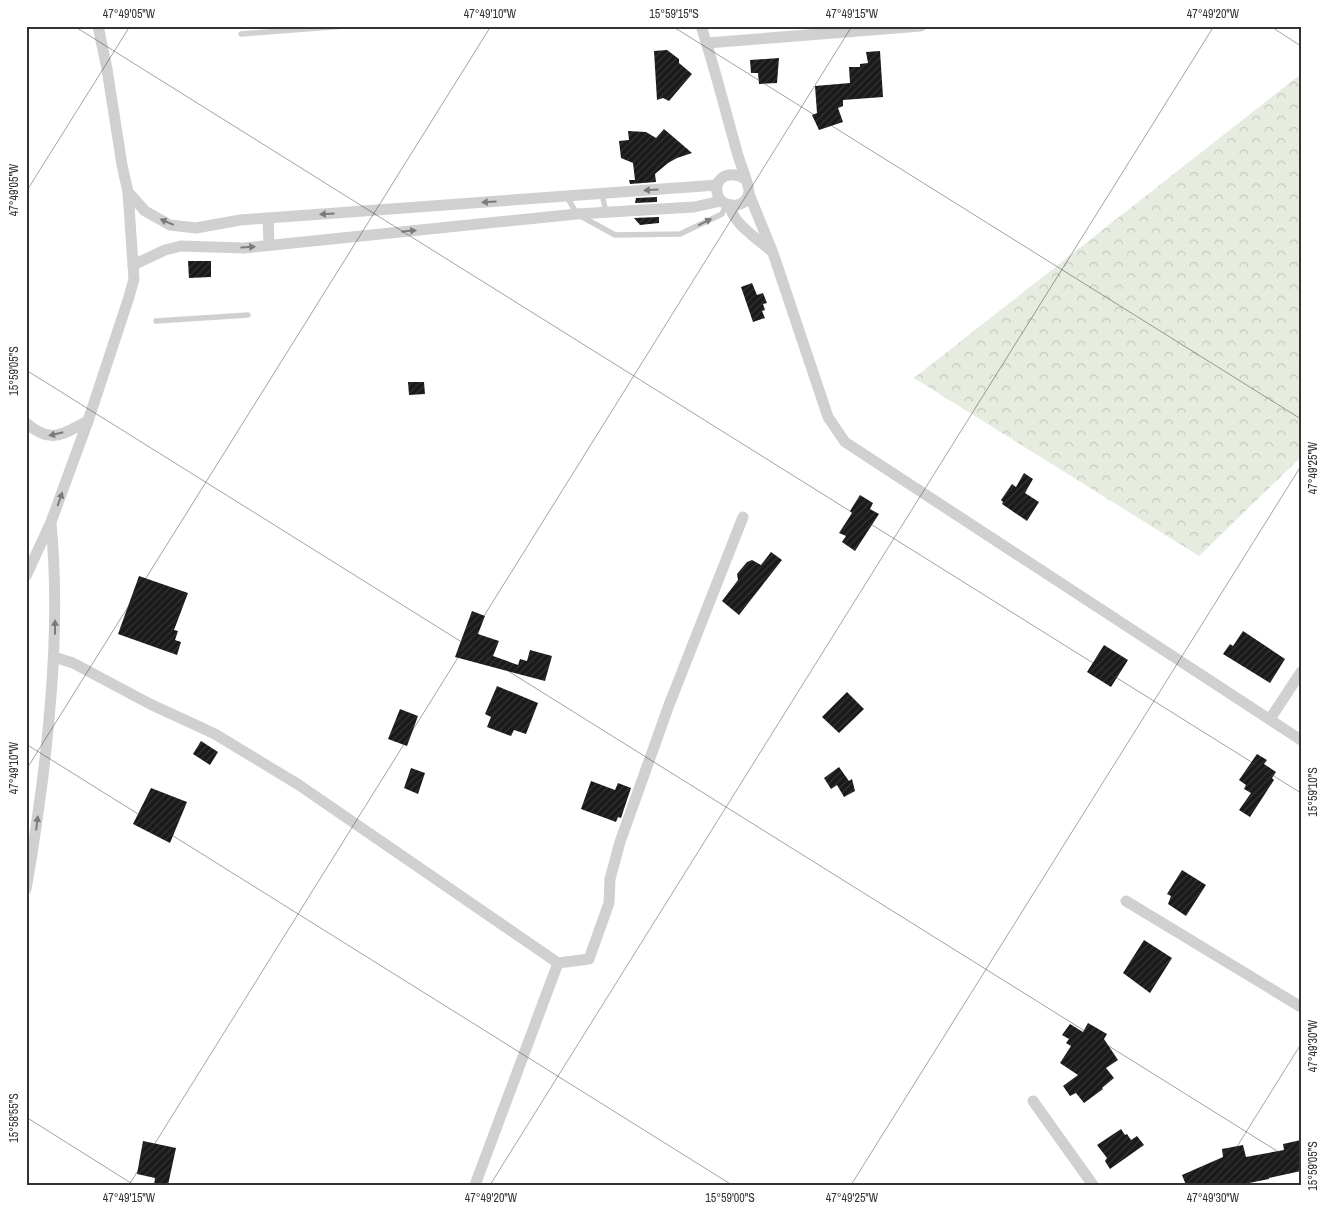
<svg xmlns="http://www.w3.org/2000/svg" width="1327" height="1211" font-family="'Archivo Narrow',sans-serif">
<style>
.forest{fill:url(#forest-crowns)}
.building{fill:url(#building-hatch)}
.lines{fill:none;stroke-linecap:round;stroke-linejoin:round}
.lane{stroke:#d0d0d0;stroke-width:5.5}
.street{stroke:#d0d0d0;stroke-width:11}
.oneway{fill:#7a7a7a}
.ticks{fill:none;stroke:#333;stroke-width:1;stroke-opacity:0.45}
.neatline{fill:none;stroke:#333;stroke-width:2}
.ticks-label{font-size:12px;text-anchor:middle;fill:#333}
</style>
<defs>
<pattern id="forest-crowns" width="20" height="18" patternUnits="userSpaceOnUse" patternTransform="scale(1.25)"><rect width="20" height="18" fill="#e6ecdf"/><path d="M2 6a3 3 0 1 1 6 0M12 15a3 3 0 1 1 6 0" fill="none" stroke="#c6cbc0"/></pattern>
<pattern id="building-hatch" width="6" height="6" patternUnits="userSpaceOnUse" patternTransform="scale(1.25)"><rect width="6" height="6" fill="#1a1a1a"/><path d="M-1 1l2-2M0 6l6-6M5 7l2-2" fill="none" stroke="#333"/></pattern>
</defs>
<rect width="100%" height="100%" fill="#fff"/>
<path class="forest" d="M1301 74V457L1199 556 914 378Z"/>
<g class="building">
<path d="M667 50 679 59V63L692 74 669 101 663 98 657 100 654 51Z"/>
<path d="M880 51 883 97 843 100V106L838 108 843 122 819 130 812 115 817 113 815 86 850 83 849 67H860V64L868 63 866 52Z"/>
<path d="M779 58 777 83 759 84 758 73H751L750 60Z"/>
<path d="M664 129 692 153 677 158 668 163 655 174 656 182 630 184 629 180H635L633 163 621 158 619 141 629 140 628 131 646 132 656 138Z"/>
<path d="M657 197V202L635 203 636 198Z"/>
<path d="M659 217V223L640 225 634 218Z"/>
<path d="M188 261H211V277L189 278Z"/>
<path d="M752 283 757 295 763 293 767 303 763 304 765 310 762 311 765 318 753 322 741 287Z"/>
<path d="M408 382H424L425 394 409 395Z"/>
<path d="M1024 473 1033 479 1025 493 1039 502 1027 521 1002 504 1003 502 1001 500 1012 484 1016 487Z"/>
<path d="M860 495 873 503 870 509 879 514 855 551 842 542 846 536 839 533 852 513 850 511Z"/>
<path d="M771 552 782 560 739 615 722 601 738 580 737 574 747 562 752 560 761 565Z"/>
<path d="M139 576 188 593 174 630 178 631 175 640 181 642 177 655 118 634Z"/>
<path d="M472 611 485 616 478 634 499 641 493 656 518 665 520 659 527 661 530 650 552 656 545 681 455 657Z"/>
<path d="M1243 631 1285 659 1270 683 1223 654 1230 644 1233 646Z"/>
<path d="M1104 645 1128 660 1111 687 1087 672Z"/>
<path d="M497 686 538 703 526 734 514 730 511 736 487 727 491 717 485 714Z"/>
<path d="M847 692 864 709 839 733 822 717Z"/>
<path d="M400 709 418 716 407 746 388 739Z"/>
<path d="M201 741 218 752 210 765 193 754Z"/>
<path d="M1257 754 1267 760 1264 764 1276 772 1272 778 1274 780 1250 817 1239 810 1251 793 1244 789 1246 785 1239 780Z"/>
<path d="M839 767 849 781 852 779 855 791 844 797 837 785 831 789 824 778Z"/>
<path d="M411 768 425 773 418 794 404 788Z"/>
<path d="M591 781 615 790 618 783 631 788 621 818 618 817 616 822 581 809Z"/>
<path d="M151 788 187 802 170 843 133 824Z"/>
<path d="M1182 870 1206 885 1186 916 1168 904 1171 896 1167 894Z"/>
<path d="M1144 940 1172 958 1150 993 1123 973Z"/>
<path d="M1088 1023 1107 1034 1104 1039 1118 1060 1106 1068 1114 1078 1102 1088 1103 1089 1084 1103 1076 1093 1070 1096 1063 1086 1078 1075 1060 1063 1071 1046 1066 1043 1069 1039 1062 1035 1070 1024 1083 1032Z"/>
<path d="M1121 1129 1125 1135 1127 1134 1131 1140 1137 1136 1144 1145 1110 1169 1105 1161 1107 1158 1097 1145Z"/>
<path d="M1301 1140V1171L1269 1178V1179L1239 1185H1186L1182 1175 1223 1157 1222 1149 1243 1145 1246 1157 1284 1150 1283 1144Z"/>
<path d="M143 1141 176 1148 168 1185H154L155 1178 137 1174Z"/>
</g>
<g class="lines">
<g class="lane">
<path d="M241 34 345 26"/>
<path d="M602 194 606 212"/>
<path d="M567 197 577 214 615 235 680 234 722 214 726 205"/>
<path d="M156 321 248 315"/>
</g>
<g class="street">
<path d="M701 26C715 68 725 110 737 152 739 161 750 186 749 193 746 207 731 208 721 201 708 182 727 167 745 179"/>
<path d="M707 43 921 26"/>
<path d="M128 192 145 211 170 225 196 228 240 220 717 185"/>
<path d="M749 194 773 253 828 417 845 442 1301 740"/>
<path d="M730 205C731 222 758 239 770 250"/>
<path d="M268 218 269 245"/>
<path d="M133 265 165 250 181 246 244 248 577 214 694 207 721 201"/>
<path d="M26 423C52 445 62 434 88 421"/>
<path d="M26 576 51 522 88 421 129 297 134 279 128 192 122 165 107 69 98 26"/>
<path d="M54 657 73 663 150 704 215 734 299 785 558 963 475 1185"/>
<path d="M1270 719 1301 672"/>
<path d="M26 889C33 851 38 814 43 776 53 692 59 608 51 523"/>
<path d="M1126 901 1301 1007"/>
<path d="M558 963 589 959 609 903 610 879 620 842 669 705 743 517"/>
<path d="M1033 1101 1093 1185"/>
</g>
</g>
<defs><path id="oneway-solid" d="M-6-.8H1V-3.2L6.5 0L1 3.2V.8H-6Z" transform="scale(1.25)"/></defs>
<g class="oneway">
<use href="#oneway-solid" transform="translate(651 190) rotate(176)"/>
<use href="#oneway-solid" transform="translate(489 202) rotate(176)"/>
<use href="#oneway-solid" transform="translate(327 214) rotate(176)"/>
<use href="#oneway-solid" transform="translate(167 222) rotate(-157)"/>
<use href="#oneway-solid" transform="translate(705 222) rotate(-26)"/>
<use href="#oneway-solid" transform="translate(409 231) rotate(-6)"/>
<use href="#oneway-solid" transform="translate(248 247) rotate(-3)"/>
<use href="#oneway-solid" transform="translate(56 434) rotate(167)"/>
<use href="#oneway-solid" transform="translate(60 499) rotate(-70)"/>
<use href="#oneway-solid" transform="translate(55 627) rotate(-90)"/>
<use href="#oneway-solid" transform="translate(37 823) rotate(-83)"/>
</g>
<path class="ticks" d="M74 26 1301 793M672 26 1301 419M1270 26 1301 46M26 192 130 26M26 370 1301 1166M26 744 732 1185M26 770 491 26M26 1117 134 1185M129 1185 852 26M490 1185 1214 26M851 1185 1301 466M1213 1185 1301 1044"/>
<rect width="1327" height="1211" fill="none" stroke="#ffffff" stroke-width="55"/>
<rect x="28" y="28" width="1272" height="1156" class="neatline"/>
<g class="ticks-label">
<text x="129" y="18">47°49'05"W</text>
<text x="490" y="18">47°49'10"W</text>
<text x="674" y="18">15°59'15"S</text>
<text x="852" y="18">47°49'15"W</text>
<text x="1213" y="18">47°49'20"W</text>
<text transform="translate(14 190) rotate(-90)" y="4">47°49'05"W</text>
<text transform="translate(14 371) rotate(-90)" y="4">15°59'05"S</text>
<text transform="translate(1313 468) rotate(-90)" y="4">47°49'25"W</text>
<text transform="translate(14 768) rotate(-90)" y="4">47°49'10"W</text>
<text transform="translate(1313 792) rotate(-90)" y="4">15°59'10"S</text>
<text transform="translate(1313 1046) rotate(-90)" y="4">47°49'30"W</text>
<text transform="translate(14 1118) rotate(-90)" y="4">15°58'55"S</text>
<text transform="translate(1313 1166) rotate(-90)" y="4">15°59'05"S</text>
<text x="129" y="1202">47°49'15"W</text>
<text x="491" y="1202">47°49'20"W</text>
<text x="730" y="1202">15°59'00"S</text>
<text x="852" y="1202">47°49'25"W</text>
<text x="1213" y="1202">47°49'30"W</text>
</g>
</svg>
